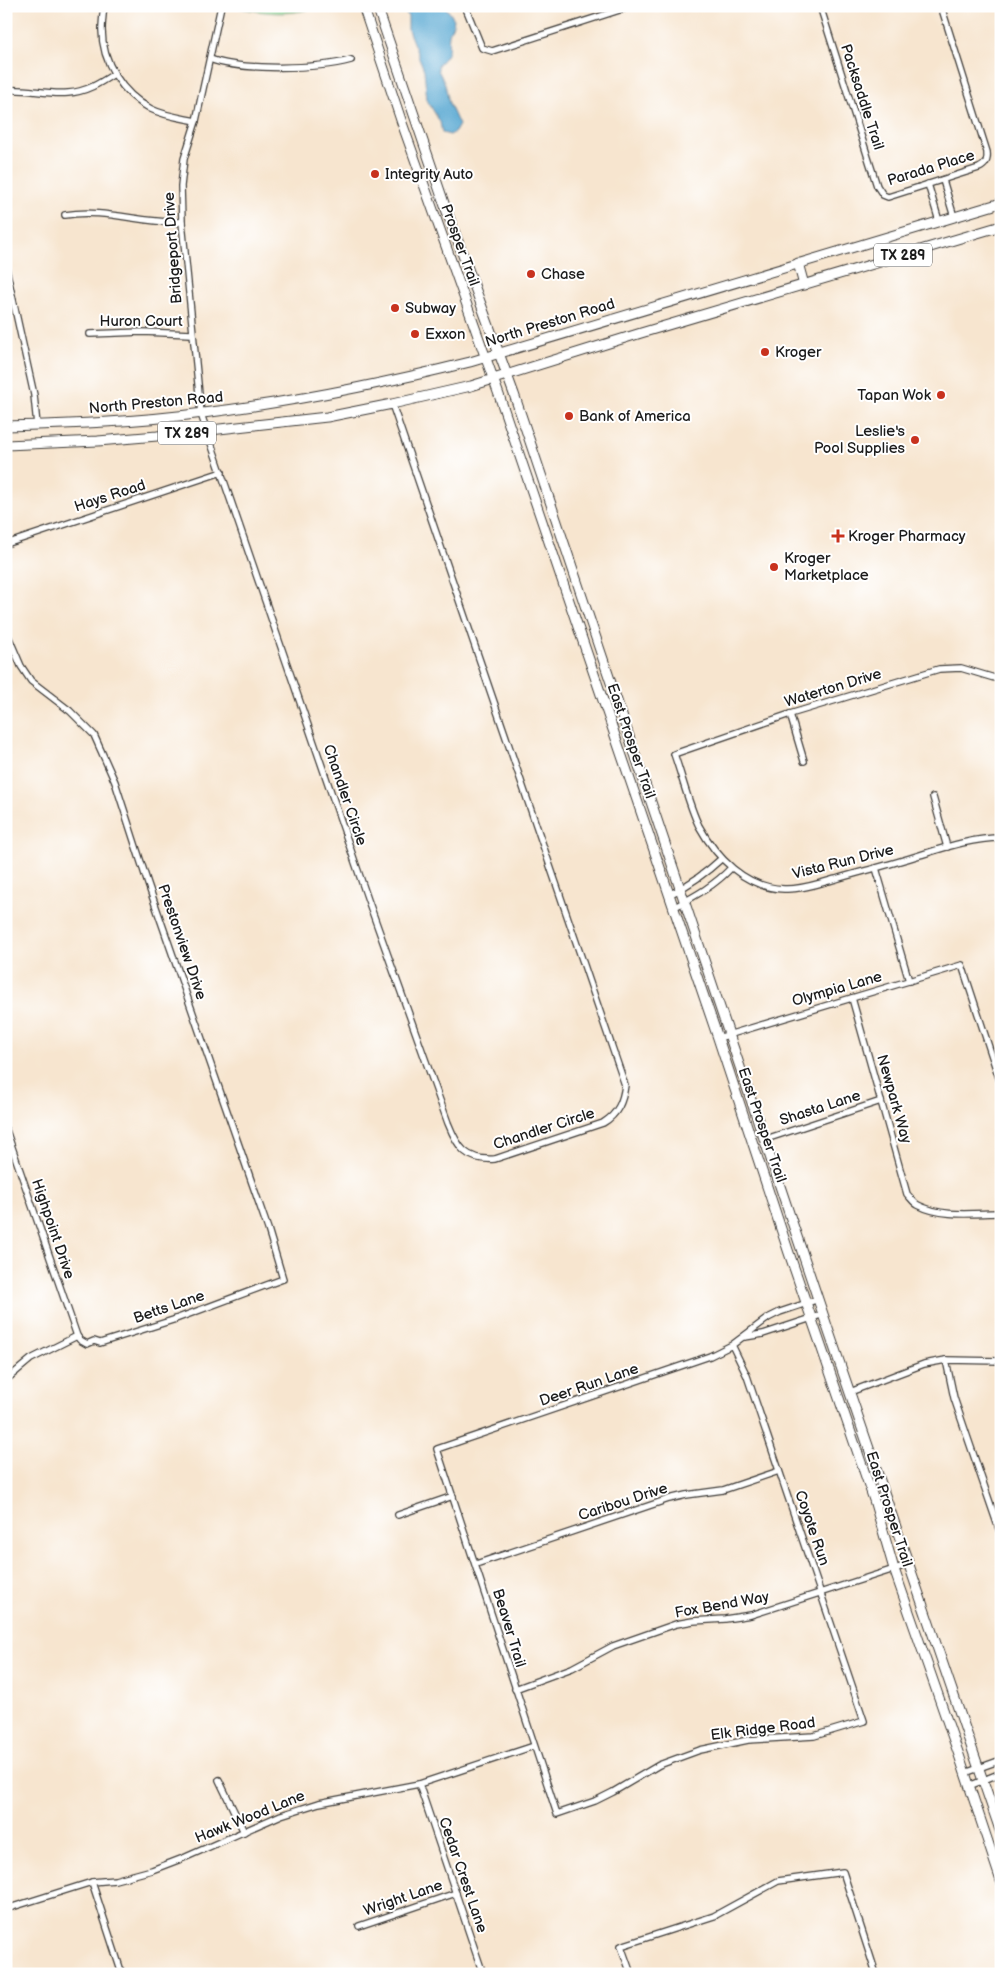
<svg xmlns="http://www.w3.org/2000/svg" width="1007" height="1980" font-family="'Balsamiq Sans',sans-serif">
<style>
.green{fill:#88d28e;stroke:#527755}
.water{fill:#58a8d2;stroke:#3a6277}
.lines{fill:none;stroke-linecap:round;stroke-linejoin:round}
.minor-casing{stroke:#3d3a37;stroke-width:8}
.secondary-casing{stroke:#3d3a37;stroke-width:11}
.primary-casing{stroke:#3d3a37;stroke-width:11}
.minor{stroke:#fff;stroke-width:5.5}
.secondary{stroke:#fff;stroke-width:9}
.primary{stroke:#fff;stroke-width:9}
.poi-dot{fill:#c8321e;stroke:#fff;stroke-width:2}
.labels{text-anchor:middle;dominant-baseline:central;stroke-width:4;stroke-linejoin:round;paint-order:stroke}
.shield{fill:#fff;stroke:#606060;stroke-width:1}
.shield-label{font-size:14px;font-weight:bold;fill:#1c1c1c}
.street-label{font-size:15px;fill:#1c1c1c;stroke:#fff}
.poi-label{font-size:15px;fill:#1c1c1c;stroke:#fff;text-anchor:start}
</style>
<rect width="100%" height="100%" fill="#fff"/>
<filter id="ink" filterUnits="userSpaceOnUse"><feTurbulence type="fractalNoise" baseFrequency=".02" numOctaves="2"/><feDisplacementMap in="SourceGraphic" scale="10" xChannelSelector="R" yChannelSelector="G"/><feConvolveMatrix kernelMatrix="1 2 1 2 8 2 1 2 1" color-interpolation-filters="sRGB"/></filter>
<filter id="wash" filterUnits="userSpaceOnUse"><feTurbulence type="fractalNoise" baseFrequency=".0096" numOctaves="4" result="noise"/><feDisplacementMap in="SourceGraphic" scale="20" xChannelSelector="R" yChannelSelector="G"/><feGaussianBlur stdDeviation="1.12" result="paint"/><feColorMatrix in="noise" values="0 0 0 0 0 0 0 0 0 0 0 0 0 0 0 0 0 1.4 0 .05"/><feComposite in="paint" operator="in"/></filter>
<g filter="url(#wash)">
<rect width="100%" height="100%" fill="#f7e5cf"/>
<path class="green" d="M232 6H319C291 17 261 13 232 6Z"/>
<path class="water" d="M403 6H445L454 19C454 25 450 29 449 35 447 53 452 50 438 65V70L445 84 449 103 459 125 455 132 450 135 442 133 440 122 427 100 424 70 408 30V17Z"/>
</g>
<g filter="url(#ink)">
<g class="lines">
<defs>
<g id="minor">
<path d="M104 6C103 14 102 22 102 30 102 62 122 94 151 109 165 116 182 118 196 121"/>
<path d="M221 6 196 121 184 159 181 186 182 222 201 414 368 900 448 1123C458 1148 466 1161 495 1159L603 1123C618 1114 623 1101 625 1085L392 404"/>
<path d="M465 6 482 48 492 51 632 6"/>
<path d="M820 6 877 186 883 195 888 197 979 168C986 165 988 160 987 152L941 6"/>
<path d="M210 59C241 71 318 69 351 60"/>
<path d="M6 90C27 88 47 95 68 93 86 92 100 83 114 74"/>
<path d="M943 180 954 217"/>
<path d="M928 184 939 221"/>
<path d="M65 215C106 208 141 224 182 222"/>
<path d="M6 268 34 395 37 425"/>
<path d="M90 334 142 332 192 334"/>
<path d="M6 544 222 472"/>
<path d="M6 631 21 666 31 681 70 711 94 735 115 782 148 884 268 1229 283 1279 173 1320 100 1343 94 1341 87 1344 80 1340 77 1336 6 1130"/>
<path d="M1001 680 961 668 939 669 790 714 674 754C682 776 689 806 699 826 716 857 745 888 784 889 801 890 819 883 836 879 864 871 892 864 920 855 946 847 973 838 1001 838"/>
<path d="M790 714 804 761"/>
<path d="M933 797 947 847"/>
<path d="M876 868 909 981"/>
<path d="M669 895C689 885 705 874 721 859"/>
<path d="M673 908C695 896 714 886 731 868"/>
<path d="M852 998 907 1194C911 1198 914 1203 918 1205 943 1218 974 1213 1001 1213"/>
<path d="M718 1038 962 965 1001 1084"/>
<path d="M766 1139 881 1101"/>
<path d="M745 1337 763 1334 824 1314"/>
<path d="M732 1345 747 1376 864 1721 814 1736 748 1740 700 1750 659 1765 613 1792 595 1801 557 1814 437 1449 710 1356 732 1345 768 1318 780 1312 819 1299"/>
<path d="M946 1360 954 1398 1001 1535"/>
<path d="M6 1380 31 1359 77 1336"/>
<path d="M850 1392 924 1364 946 1360 1001 1361"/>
<path d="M398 1515 453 1496"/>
<path d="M476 1564 669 1499 686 1495 723 1490 779 1471"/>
<path d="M515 1689 572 1668 613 1646 676 1624 693 1621 725 1619 751 1615 910 1564"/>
<path d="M965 1773 1001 1760"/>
<path d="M219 1780 244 1832"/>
<path d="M419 1784 483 1974"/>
<path d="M969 1786 1001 1773"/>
<path d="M92 1882 122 1974"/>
<path d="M6 1909 92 1882 115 1880 152 1870 186 1857 281 1815 319 1803 419 1784 534 1746"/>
<path d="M359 1926 456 1893"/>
<path d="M631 1974 621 1946 714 1916 778 1881 843 1872 876 1974"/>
</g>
<g id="secondary">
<path d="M363 6 402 123 499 395 718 1038 789 1253 874 1500 894 1569 959 1755 1001 1881"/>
<path d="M377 6 446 209 514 394 829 1332 1001 1833"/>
</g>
<g id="primary">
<path d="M798 263 804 285"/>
<path d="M6 426C72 424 138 422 203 413 293 402 382 384 470 362L1001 203"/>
<path d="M6 445 98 441 157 436 327 417 392 404 471 386 641 333 1001 226"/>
</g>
</defs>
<use href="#minor" class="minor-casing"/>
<use href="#secondary" class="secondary-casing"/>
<use href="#primary" class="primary-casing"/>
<use href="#minor" class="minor"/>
<use href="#secondary" class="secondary"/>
<use href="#primary" class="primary"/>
</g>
</g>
<g class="poi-dot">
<circle cx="375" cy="174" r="5"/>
<circle cx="531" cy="274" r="5"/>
<circle cx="395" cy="308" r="5"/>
<circle cx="415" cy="334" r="5"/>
<circle cx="765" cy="352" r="5"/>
<circle cx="941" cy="395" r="5"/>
<circle cx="569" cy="416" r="5"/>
<circle cx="915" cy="440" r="5"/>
<path d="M835.5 528.5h5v5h5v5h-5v5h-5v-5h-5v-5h5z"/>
<circle cx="774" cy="567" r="5"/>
</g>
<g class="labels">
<g class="shield">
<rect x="874" y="243.5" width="58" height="23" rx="4"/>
<rect x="158" y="421.5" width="58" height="23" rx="4"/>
</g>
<g class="shield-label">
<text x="903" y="255">TX 289</text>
<text x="187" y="433">TX 289</text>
</g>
<g class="street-label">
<text transform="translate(862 97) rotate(72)">Packsaddle Trail</text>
<text transform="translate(931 168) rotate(-17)">Parada Place</text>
<text transform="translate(460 245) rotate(70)">Prosper Trail</text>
<text transform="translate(173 248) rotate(-94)">Bridgeport Drive</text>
<text x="141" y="321">Huron Court</text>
<text transform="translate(550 323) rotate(-17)">North Preston Road</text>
<text transform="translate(156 403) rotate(-5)">North Preston Road</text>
<text transform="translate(110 496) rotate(-18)">Hays Road</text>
<text transform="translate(833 688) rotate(-17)">Waterton Drive</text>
<text transform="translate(631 741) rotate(71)">East Prosper Trail</text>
<text transform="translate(345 795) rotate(71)">Chandler Circle</text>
<text transform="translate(843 862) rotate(-14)">Vista Run Drive</text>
<text transform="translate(182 942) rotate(71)">Prestonview Drive</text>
<text transform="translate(837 989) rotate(-16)">Olympia Lane</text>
<text transform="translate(894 1099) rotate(74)">Newpark Way</text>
<text transform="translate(820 1108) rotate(-18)">Shasta Lane</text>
<text transform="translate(762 1125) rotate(71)">East Prosper Trail</text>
<text transform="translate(544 1129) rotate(-18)">Chandler Circle</text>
<text transform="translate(53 1229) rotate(71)">Highpoint Drive</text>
<text transform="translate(169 1307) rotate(-19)">Betts Lane</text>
<text transform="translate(589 1385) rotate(-19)">Deer Run Lane</text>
<text transform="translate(623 1502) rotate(-18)">Caribou Drive</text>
<text transform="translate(889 1509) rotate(72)">East Prosper Trail</text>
<text transform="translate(812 1528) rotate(71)">Coyote Run</text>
<text transform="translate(722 1605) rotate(-10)">Fox Bend Way</text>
<text transform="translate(509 1628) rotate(73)">Beaver Trail</text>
<text transform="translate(763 1729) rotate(-7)">Elk Ridge Road</text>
<text transform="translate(250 1817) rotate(-22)">Hawk Wood Lane</text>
<text transform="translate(463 1875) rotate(71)">Cedar Crest Lane</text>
<text transform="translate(403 1898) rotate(-19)">Wright Lane</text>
</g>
<g class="poi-label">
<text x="385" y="174">Integrity Auto</text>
<text x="541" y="274">Chase</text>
<text x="405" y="308">Subway</text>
<text x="425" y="334">Exxon</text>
<text x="775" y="352">Kroger</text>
<text x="931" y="395" text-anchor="end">Tapan Wok</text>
<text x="579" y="416">Bank of America</text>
<text x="905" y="431" text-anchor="end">Leslie's<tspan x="905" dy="17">Pool Supplies</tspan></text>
<text x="848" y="536">Kroger Pharmacy</text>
<text x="784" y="558">Kroger<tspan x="784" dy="17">Marketplace</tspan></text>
</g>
</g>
<rect width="1007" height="1980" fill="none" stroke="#fff" stroke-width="25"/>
</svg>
